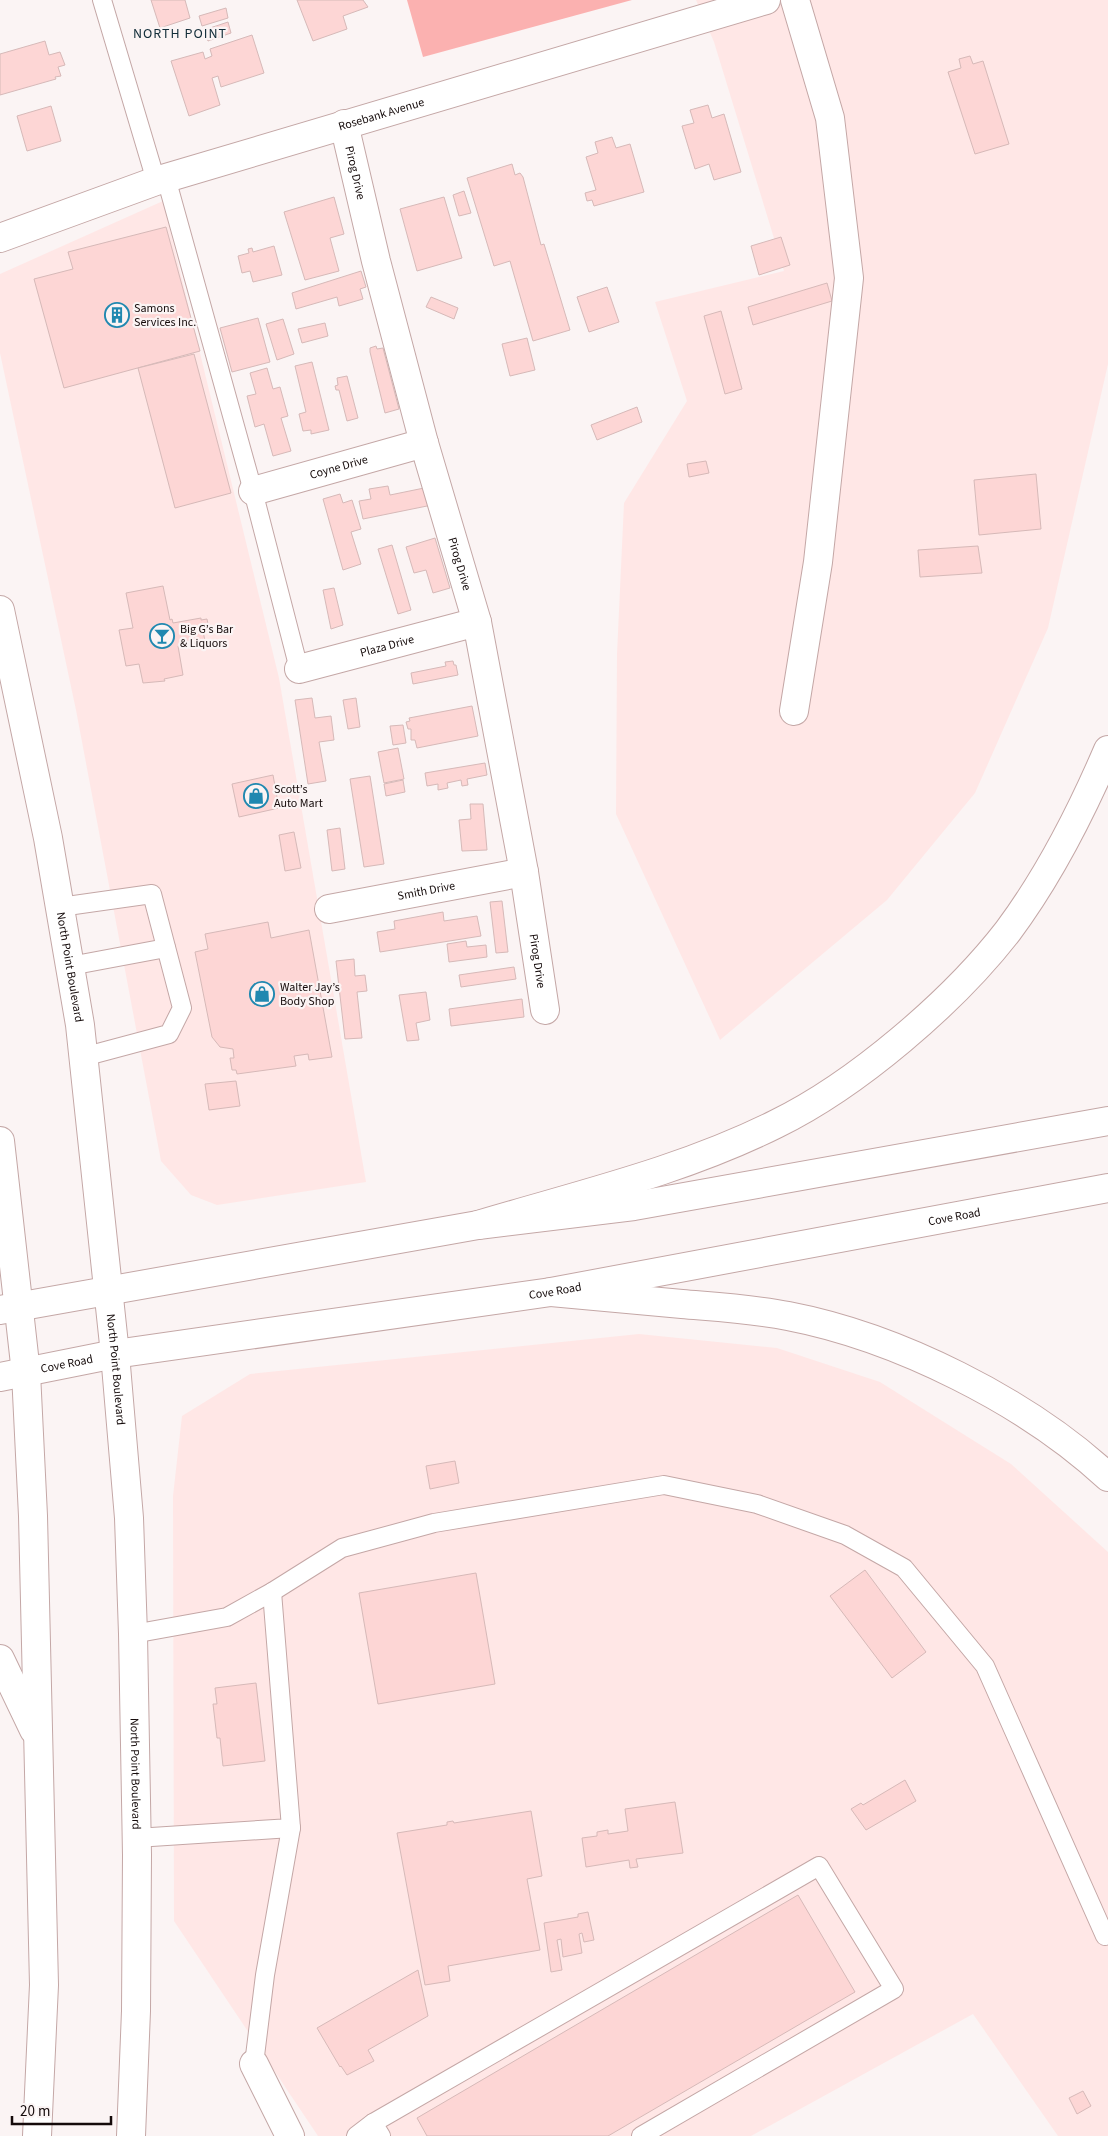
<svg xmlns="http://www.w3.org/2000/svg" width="1108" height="2136" font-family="'Source Sans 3',sans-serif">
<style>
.built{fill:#ffe7e6}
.forest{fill:#fbb1b0}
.building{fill:#fdd6d5;stroke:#d6b9b8}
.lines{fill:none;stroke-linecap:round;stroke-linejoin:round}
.lane-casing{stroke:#c4a7a6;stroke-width:20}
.street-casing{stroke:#c4a7a6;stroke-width:30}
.secondary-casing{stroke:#c4a7a6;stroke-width:30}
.highway-casing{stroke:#c4a7a6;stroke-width:30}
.lane{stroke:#fff;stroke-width:18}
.street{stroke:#fff;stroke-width:28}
.secondary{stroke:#fff;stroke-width:28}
.highway{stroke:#fff;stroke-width:28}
.labels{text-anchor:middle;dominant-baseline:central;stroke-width:4.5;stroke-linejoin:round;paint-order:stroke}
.street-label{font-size:12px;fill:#140a0a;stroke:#fbf4f4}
.poi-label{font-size:12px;fill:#140a0a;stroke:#fbf4f4;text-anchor:start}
.neighbourhood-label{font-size:14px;letter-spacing:1px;fill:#122d39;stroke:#fbf4f4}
</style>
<rect width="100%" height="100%" fill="#fbf4f4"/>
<g class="built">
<path d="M696 0H1108V364L1048 628 975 793 887 900 720 1040 616 814 617 654 624 503 687 401 655 302 784 271 714 42Z"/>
<path d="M163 201 279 678 366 1182 217 1205 191 1195 161 1161 76 710 0 353V274Z"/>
<path d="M639 1334 777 1348 880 1382 1011 1464 1108 1552V2136H1058L973 2014 751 2136H318L174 1921 173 1496 182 1416 250 1374Z"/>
</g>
<path class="forest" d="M407 0H632L423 57Z"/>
<g class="building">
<path d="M151 0H185L190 18 160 28Z"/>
<path d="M297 0H363L368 7 343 16 347 29 313 41Z"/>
<path d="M226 8 228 18 202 26 199 16Z"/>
<path d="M228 22 231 33 208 41 204 30Z"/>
<path d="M252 35 264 73 221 87 218 76 212 78 220 105 189 116 171 61 203 52 205 59 212 56 210 49Z"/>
<path d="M45 41 49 55 60 52 65 65 58 67 61 76 55 77 56 79 0 95V54Z"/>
<path d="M970 56 973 64 983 61 1009 144 975 154 948 72 961 68 959 59Z"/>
<path d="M708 105 712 118 724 114 741 172 714 180 709 164 695 169 682 126 694 123 690 110Z"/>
<path d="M51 106 61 141 27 151 17 116Z"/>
<path d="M612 137 616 148 630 144 644 192 594 206 592 200 587 201 585 193 596 190 586 157 598 153 595 142Z"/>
<path d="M512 164 515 175 520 173 523 177 541 245 544 244 570 330 533 341 510 261 494 266 467 178Z"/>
<path d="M464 191 471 213 459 216 453 195Z"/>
<path d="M334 197 344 234 330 238 339 271 305 280 284 212Z"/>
<path d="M444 197 462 258 417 271 400 209Z"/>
<path d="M166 227 200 351 64 388 34 279 73 269 68 252Z"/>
<path d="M781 237 790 265 759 275 751 246Z"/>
<path d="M274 246 282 275 253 282 250 271 242 273 238 256 249 253 248 249 252 248 253 252Z"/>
<path d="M361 271 366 287 360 289 363 299 339 306 337 297 296 309 292 293Z"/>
<path d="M827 283 832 301 753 325 748 307Z"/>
<path d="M607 287 619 322 589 332 577 297Z"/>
<path d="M431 297 458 308 454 319 426 307Z"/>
<path d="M721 311 742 389 725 394 704 316Z"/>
<path d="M258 318 270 362 232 372 220 328Z"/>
<path d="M283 319 294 354 277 360 266 324Z"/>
<path d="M325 323 328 336 302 343 298 329Z"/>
<path d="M527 338 535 370 510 376 502 344Z"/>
<path d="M376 346 377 349 383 348 399 409 385 413 370 352V348Z"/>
<path d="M194 354 231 493 175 508 138 368Z"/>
<path d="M312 362 329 430 311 434V430L303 431 299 414 306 412 295 366Z"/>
<path d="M267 368 273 389 280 387 288 416 281 418 291 451 273 456 264 424 255 427 247 396 256 394 250 373Z"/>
<path d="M347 376 358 418 347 421 339 390H336L335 386 338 385 337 378Z"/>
<path d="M637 407 642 422 597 440 591 425Z"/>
<path d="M706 461 709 473 689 477 687 464Z"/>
<path d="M1036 474 1041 529 979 535 974 480Z"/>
<path d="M388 486 390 495 429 487 432 505 363 519 359 501 371 499 369 489Z"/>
<path d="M340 494 343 503 352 500 361 529 351 532 361 564 343 570 323 499Z"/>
<path d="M435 538 450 588 433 593 426 570 414 573 406 547Z"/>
<path d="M392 545 411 610 398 614 378 549Z"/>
<path d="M978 546 982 573 920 577 918 550Z"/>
<path d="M163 586 170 620 172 619 173 623 201 618V620L207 619 209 630 203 631 205 641 178 646 183 675 164 679 165 681 143 683 139 664 126 666 119 630 133 628 126 593Z"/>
<path d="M334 588 343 625 331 629 323 590Z"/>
<path d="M453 661 454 665H456L458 675 413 684 411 673 446 666 445 662Z"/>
<path d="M312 698 315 718 331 716 334 740 319 742 326 781 308 784 295 700Z"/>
<path d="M356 698 360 727 348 729 343 700Z"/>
<path d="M472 706 478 736 417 748 415 740H411V729H408L406 722 410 721 409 718Z"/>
<path d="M403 725 406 743 393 745 390 726Z"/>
<path d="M398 748 404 779 384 783 378 752Z"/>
<path d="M485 763 487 775 467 779 468 785 462 786 461 780 447 783 448 788 438 790V784L427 786 425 773Z"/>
<path d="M273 775 279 808 239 817 232 784Z"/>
<path d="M370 776 384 864 364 867 350 779Z"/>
<path d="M403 780 405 792 386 796 384 784Z"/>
<path d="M470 804H483L487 850 462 851 459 820 471 819Z"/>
<path d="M340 828 345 869 332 871 327 830Z"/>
<path d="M294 832 301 868 285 871 279 835Z"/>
<path d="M502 901 508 952 496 953 490 902Z"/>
<path d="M443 912 444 921 477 916 481 936 380 952 377 932 395 929 394 921Z"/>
<path d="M268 922 271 938 309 930 332 1057 309 1060 308 1054 294 1056 296 1066 237 1074 236 1070H232L230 1058H234L233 1049 220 1047 212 1037 195 952 208 949 205 934Z"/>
<path d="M466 941 467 947 486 945 487 957 449 962 447 944Z"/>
<path d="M354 959 355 976 365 975 367 991 357 992 362 1038 345 1039 336 961Z"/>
<path d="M514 967 516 979 461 987 459 975Z"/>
<path d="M426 992 430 1020 416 1023 419 1040 407 1041 399 995Z"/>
<path d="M522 999 524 1017 451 1026 449 1009Z"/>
<path d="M236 1081 240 1106 209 1110 205 1084Z"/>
<path d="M455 1461 459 1483 430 1489 426 1466Z"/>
<path d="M865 1570 926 1652 892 1678 830 1596Z"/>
<path d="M476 1573 495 1684 378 1704 359 1593Z"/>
<path d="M256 1683 265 1761 223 1766 220 1738H217L213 1704H217L215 1688Z"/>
<path d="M905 1780 916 1801 866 1830 851 1809 861 1803 863 1805Z"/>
<path d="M675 1802 683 1853 636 1859 638 1867 630 1868 629 1860 586 1867 582 1838 597 1836V1832L608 1830V1834L628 1831 625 1809Z"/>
<path d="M531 1811 542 1876 527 1879 540 1950 448 1966 450 1981 425 1985 397 1833 447 1825V1822L453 1821 454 1823Z"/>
<path d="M798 1895 855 1992 608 2136H427L417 2118Z"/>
<path d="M588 1912 594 1940 584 1942 582 1933 579 1934 582 1953 563 1957 561 1939 557 1940 562 1970 551 1972 544 1923 578 1917V1914Z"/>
<path d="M418 1970 428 2016 368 2050 374 2061 347 2075 341 2066 340 2067 317 2028Z"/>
<path d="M1083 2091 1091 2106 1077 2114 1069 2098Z"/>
</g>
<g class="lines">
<defs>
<g id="lane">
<path d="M102 0 156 181"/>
<path d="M166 178 253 491 299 669"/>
<path d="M60 907 152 894 182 1008 169 1034 83 1057"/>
<path d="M70 966 166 948"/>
<path d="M133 1634 227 1617 272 1592 342 1548 434 1523 664 1485 757 1504 845 1535 904 1568 985 1666 1105 1936"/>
<path d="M136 1838 291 1828 272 1592"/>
<path d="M254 2064 265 1975 291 1828"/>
<path d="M373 2123 381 2136"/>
<path d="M356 2136 373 2123 819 1866 894 1989 641 2136"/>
</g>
<g id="street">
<path id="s1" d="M344 124 376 261 424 443 477 622 524 872 545 1010"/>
<path id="s2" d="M0 238 156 181 766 0"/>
<path id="s3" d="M253 491 424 443"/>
<path id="s4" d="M299 669 477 622"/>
<path d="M794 711 818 562 849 278 830 118 795 0"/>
<path id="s5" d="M329 909 524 872"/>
<path d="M254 2064 290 2136"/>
</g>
<g id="secondary">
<path id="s6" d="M0 610 48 838 80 1025 115 1354 129 1518 133 1634 137 1855 136 2011 131 2136"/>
<path d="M0 1141 26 1373 33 1516 44 1985 37 2136"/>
<path d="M0 1310 478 1225 634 1206 1108 1121"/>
<path id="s7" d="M0 1377 115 1354 551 1292 1108 1188"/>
<path d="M0 1659 34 1730"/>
</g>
<g id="highway">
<path d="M478 1225C578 1195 682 1171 776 1124 856 1085 953 1002 1008 931 1049 876 1081 813 1108 750"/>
<path d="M551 1292C595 1296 638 1300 682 1304 717 1307 753 1309 788 1316 897 1337 1026 1401 1108 1477"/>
</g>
</defs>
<use href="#lane" class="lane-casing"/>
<use href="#street" class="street-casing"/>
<use href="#secondary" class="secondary-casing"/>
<use href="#highway" class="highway-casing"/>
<use href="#lane" class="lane"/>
<use href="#street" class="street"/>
<use href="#secondary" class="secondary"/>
<use href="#highway" class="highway"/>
</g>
<defs>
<symbol id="building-ring" viewBox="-11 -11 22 22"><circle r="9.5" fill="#fbf4f4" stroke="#2088b0" stroke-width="1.5"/><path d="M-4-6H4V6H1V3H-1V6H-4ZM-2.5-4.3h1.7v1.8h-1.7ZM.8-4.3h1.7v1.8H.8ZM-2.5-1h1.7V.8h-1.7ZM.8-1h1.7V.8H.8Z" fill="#2088b0"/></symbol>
<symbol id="bar-ring" viewBox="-11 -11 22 22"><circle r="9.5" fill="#fbf4f4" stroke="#2088b0" stroke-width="1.5"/><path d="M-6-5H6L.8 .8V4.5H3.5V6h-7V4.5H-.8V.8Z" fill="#2088b0"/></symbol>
<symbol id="shop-ring" viewBox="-11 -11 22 22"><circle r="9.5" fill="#fbf4f4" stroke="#2088b0" stroke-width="1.5"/><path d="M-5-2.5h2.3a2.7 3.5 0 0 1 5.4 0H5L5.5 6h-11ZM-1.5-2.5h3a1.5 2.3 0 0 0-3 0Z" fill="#2088b0"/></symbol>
</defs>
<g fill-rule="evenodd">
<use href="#building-ring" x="103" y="301" width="28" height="28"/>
<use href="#bar-ring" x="148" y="622" width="28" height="28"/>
<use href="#shop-ring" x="242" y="782" width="28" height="28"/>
<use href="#shop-ring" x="248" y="980" width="28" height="28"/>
</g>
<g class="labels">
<g class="street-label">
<text stroke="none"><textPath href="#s2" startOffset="401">Rosebank Avenue</textPath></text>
<text stroke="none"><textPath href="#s1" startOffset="50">Pirog Drive</textPath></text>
<text stroke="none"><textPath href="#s3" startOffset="89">Coyne Drive</textPath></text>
<text stroke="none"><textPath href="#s1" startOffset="455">Pirog Drive</textPath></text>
<text stroke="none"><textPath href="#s4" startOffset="91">Plaza Drive</textPath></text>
<text stroke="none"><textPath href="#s5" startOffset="99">Smith Drive</textPath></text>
<text stroke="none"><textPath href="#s1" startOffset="860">Pirog Drive</textPath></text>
<text stroke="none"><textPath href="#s6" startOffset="364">North Point Boulevard</textPath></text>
<text stroke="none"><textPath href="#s7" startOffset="968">Cove Road</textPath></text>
<text stroke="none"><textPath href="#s7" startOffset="562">Cove Road</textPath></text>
<text stroke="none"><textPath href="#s7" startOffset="68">Cove Road</textPath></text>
<text stroke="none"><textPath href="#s6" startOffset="769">North Point Boulevard</textPath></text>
<text stroke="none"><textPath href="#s6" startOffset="1174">North Point Boulevard</textPath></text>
</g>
<g class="poi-label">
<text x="134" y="308">Samons<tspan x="134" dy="14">Services Inc.</tspan></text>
<text x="180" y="629">Big G’s Bar<tspan x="180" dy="14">&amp; Liquors</tspan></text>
<text x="274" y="789">Scott’s<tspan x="274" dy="14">Auto Mart</tspan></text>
<text x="280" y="987">Walter Jay’s<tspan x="280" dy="14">Body Shop</tspan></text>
</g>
<g class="neighbourhood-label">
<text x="180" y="34">NORTH POINT</text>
</g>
</g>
<path d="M12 2116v8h99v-8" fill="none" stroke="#140a0a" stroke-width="2.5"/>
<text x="20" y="2116" font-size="15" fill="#140a0a" stroke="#fbf4f4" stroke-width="4" paint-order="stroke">20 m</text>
</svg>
